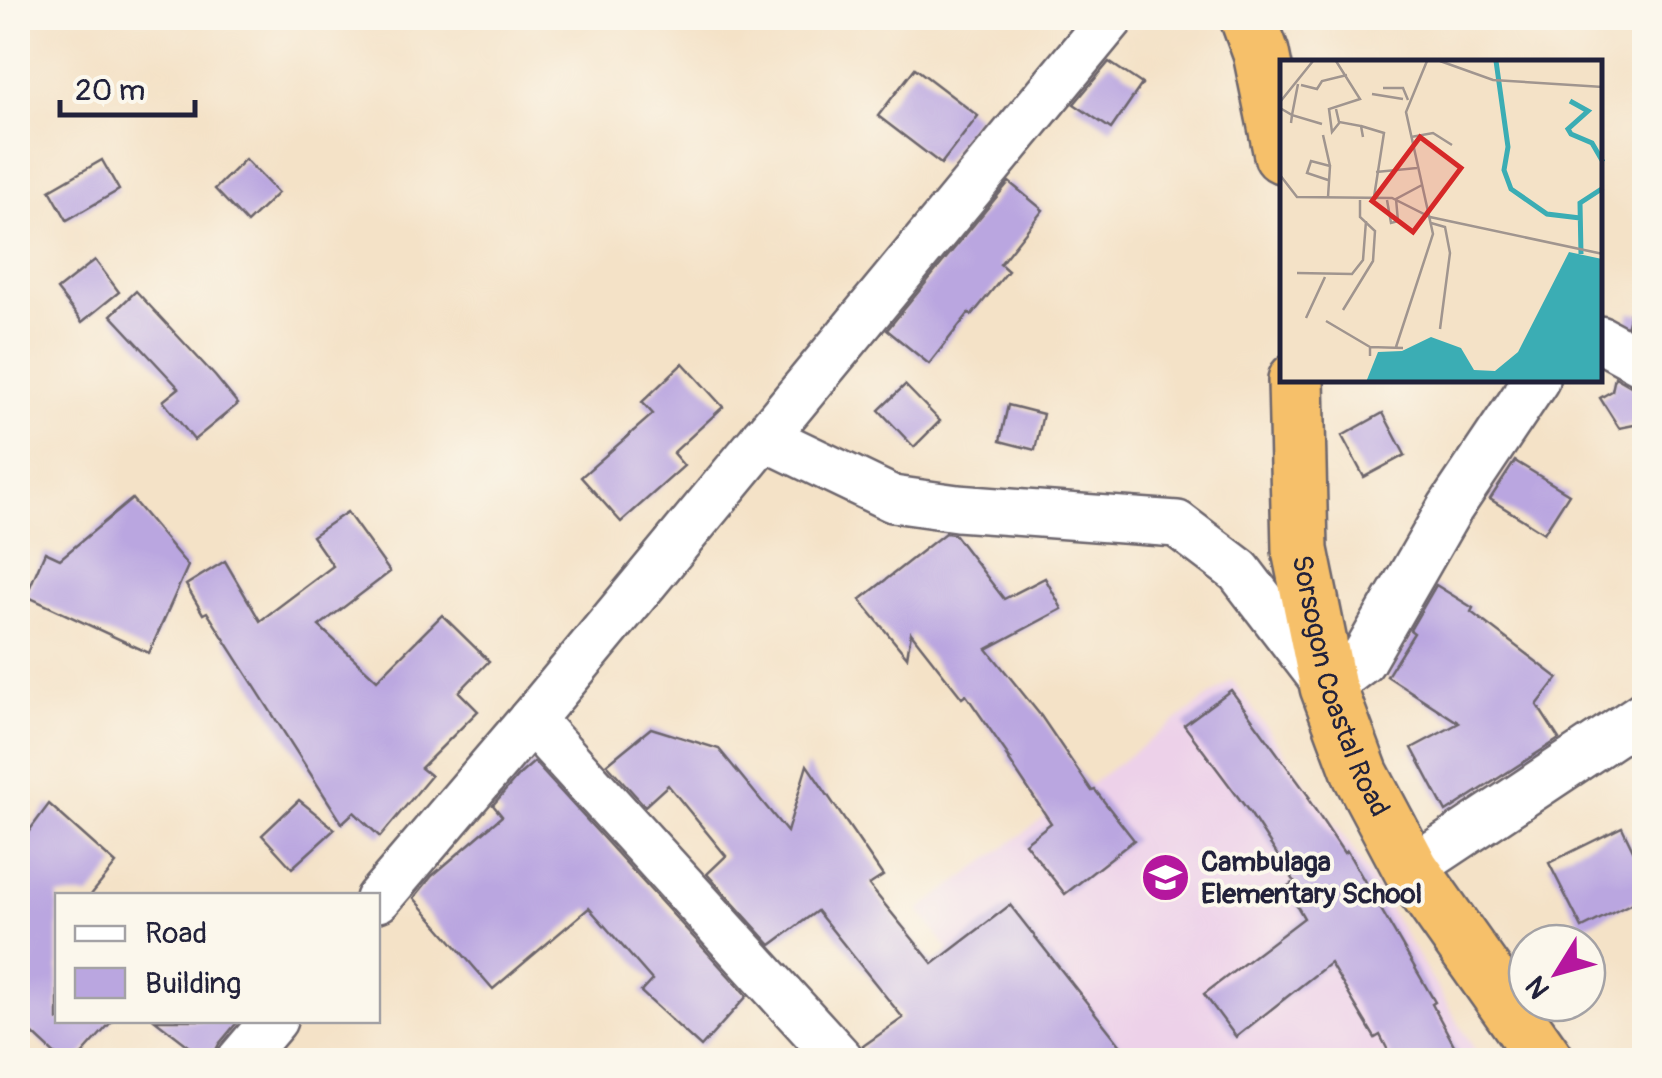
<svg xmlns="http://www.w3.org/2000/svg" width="1662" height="1078" font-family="Pangolin,sans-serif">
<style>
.built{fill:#edd1e9}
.building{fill:#baa6e0}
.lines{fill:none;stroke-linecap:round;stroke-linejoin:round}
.minor-casing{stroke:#6c656c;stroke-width:50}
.highway-casing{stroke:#6c656c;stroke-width:60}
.minor{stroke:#fff;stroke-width:45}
.highway{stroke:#f6c06b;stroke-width:55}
.labels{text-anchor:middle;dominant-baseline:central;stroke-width:8;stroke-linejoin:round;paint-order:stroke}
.street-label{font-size:28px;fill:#22223b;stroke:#fbf7ec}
.poi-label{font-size:28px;font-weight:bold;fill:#22223b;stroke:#fbf7ec;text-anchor:start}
.inset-river{fill:none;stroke:#3badb4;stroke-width:5}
.inset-road{fill:none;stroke:#a0958f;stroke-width:2.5}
.view{fill:#d62828;fill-opacity:0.15;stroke:#d62828;stroke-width:5}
.inset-edge{fill:none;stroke:#22223b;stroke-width:5}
</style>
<rect width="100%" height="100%" fill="#fbf7ec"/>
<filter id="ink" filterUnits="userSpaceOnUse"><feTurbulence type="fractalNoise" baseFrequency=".01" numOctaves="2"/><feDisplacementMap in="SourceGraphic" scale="20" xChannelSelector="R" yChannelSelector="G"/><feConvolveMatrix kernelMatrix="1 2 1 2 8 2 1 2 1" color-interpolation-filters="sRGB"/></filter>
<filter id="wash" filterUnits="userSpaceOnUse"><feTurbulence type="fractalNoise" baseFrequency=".0048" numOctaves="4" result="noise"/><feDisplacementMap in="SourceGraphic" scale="40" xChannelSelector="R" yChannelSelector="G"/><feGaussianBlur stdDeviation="2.25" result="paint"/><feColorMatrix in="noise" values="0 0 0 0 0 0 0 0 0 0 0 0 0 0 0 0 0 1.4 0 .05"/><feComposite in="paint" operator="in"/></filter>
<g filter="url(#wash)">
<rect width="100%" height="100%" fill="#f4e2c7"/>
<path class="built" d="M1232 680 1351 847 1481 1060H1030L919 910Z"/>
<g id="blocks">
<g class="building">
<path d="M1109 62 1142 84 1111 129 1074 104Z"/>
<path d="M915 68 978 116 941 164 878 116Z"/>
<path d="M245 159 278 193 247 223 215 189Z"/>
<path d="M102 160 119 190 67 220 50 190Z"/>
<path d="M1009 182 1043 210 1000 264 1008 271 972 315 969 313 929 364 887 330Z"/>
<path d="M95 260 119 292 82 322 57 290Z"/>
<path d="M136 291 215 376 238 404 194 440 163 401 179 388 111 315Z"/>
<path d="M1630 313 1644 314V333L1627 324Z"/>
<path d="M683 363 723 407 673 453 684 466 621 522 581 477 653 414 642 402Z"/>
<path d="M1615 377 1631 386 1644 389V423L1619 428 1600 398 1612 391Z"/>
<path d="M905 385 940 421 914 447 879 410Z"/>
<path d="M1008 405 1043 414 1035 450 1000 441Z"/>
<path d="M1383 413 1405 455 1364 477 1342 436Z"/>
<path d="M1515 461 1569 494 1544 533 1490 499Z"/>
<path d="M132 499 188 566 149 653 26 596 45 552 60 559Z"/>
<path d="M347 512 390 572 319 626 377 680 442 615 489 661 459 692 478 711 421 768 431 776 380 837 354 812 342 823 207 612 203 614 186 585 225 561 260 621 333 566 312 536Z"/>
<path d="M945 533 954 534 1004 599 1045 578 1062 609 987 649 1041 716 1092 791 1095 790 1134 840 1065 894 1025 843 1051 823 1007 757 1010 758 966 695 962 698 911 633 907 657 860 600Z"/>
<path d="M1436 585 1473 608 1471 612 1558 678 1537 705 1559 739 1446 812 1412 748 1459 723 1387 676 1414 633 1410 630Z"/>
<path d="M1231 690 1310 798 1308 799 1344 853 1347 851 1435 1002 1432 1004 1462 1060H1393L1380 1035 1375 1038 1330 963 1236 1037 1204 994 1304 918 1286 887 1295 882 1250 813 1184 725Z"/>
<path d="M651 728 719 749 787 832 807 765 883 876 869 885 933 964 1010 905 1132 1060H866L863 1046 903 1018 817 911 771 945 707 874 726 856 668 785 645 806 607 764Z"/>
<path d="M534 762 747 996 701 1047 641 992 652 980 589 908 493 989 414 898 432 876 502 816 493 805 518 776Z"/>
<path d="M299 800 335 829 292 868 262 835Z"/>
<path d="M49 804 116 864 90 896H58V1020H113L77 1060H61L18 1020V846Z"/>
<path d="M1622 827 1644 873V897L1582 928 1549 863Z"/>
<path d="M155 1020H239L219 1044 214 1054V1060H207Z"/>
</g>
</g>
</g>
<g filter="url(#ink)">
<use href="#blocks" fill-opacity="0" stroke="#6c656c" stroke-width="2.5"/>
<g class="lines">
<defs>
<g id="minor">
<path d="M1600 339 1644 363"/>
<path d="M764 437 893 499 957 508 1177 524 1239 571 1328 687 1362 661 1450 508 1536 380"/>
<path d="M531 720 841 1060"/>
<path d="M1411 869 1644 714"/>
<path d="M378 899 531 720 1111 18"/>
<path d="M240 1060 274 1020"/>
</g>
<g id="highway">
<path d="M1248 18 1261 53 1282 155"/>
<path id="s1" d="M1296 380 1300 550 1328 687 1361 775 1411 869 1546 1060"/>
</g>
</defs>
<use href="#minor" class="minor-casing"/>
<use href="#highway" class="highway-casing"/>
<use href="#minor" class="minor"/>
<use href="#highway" class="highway"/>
</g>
</g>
<defs>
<symbol id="school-disc" viewBox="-11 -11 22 22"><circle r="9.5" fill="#b5179e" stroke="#fbf7ec"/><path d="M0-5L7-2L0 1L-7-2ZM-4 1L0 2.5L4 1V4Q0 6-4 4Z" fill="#fff"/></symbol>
</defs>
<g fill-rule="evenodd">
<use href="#school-disc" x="1138" y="850" width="55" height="55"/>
</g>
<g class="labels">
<g class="street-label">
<text stroke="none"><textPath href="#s1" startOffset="312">Sorsogon Coastal Road</textPath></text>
</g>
<g class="poi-label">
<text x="1201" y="862">Cambulaga<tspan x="1201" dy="32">Elementary School</tspan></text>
</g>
</g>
<g transform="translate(1280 60)">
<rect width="322" height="322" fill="#f4e2c7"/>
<path d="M289 192 322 199V321L86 322 98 292 122 291 151 277 181 288 194 310 215 311 238 292Z" fill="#3badb4"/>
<path class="inset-river" d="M216 1 228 87 224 110 231 129 267 154 300 158M290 41 308 51 288 69 291 74 312 83 323 102M301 194 300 143 323 128"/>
<path class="inset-road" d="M56 1 80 39 49 49 52 72 60 62M160 1 213 20 323 27M21 25 37 29 42 21 67 15M103 28H123L128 40M92 34 123 39M0 42 33 1M0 48 12 55 18 24M56 49 59 62 81 66 83 77M11 63 12 55 42 64M81 66 104 73 94 137M43 75 50 106M131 77 153 73 172 85M96 112 137 108M0 115 17 137 112 138 150 157 323 194M48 120 27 113 31 101 50 106 48 137M107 140 111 163 118 161 116 139 142 125M151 163 165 167 170 193 160 269M17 213 72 214 83 200 86 161M63 250 93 201 95 171 80 157V140M26 258 45 217M46 261 90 287M116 287 153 174 126 52 147 1M90 296V287L123 288"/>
<path class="view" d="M140 77 181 108 133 172 92 141Z"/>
<rect width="322" height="322" class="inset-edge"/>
</g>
<rect width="1662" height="1078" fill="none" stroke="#fbf7ec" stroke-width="60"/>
<rect x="55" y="893" width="325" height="130" fill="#fbf7ec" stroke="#a4a2a5" stroke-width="2.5"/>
<rect x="75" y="926" width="50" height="15" fill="#ffffff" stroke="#a4a2a5" stroke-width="2.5"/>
<text x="145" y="943" font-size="30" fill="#22223b">Road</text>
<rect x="75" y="968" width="50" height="30" fill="#baa6e0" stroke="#a4a2a5" stroke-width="2.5"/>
<text x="145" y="993" font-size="30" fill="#22223b">Building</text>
<g transform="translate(1557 973) rotate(233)"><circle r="48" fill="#fbf7ec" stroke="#a4a2a5" stroke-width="2.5"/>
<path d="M0-8L18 38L0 25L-18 38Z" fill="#b5179e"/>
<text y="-15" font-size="28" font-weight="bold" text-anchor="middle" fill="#22223b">N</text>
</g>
<path d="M60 100v15h135v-15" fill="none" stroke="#22223b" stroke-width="5"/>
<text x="75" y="100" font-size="30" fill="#22223b" stroke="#fbf7ec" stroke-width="8" paint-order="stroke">20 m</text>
</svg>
